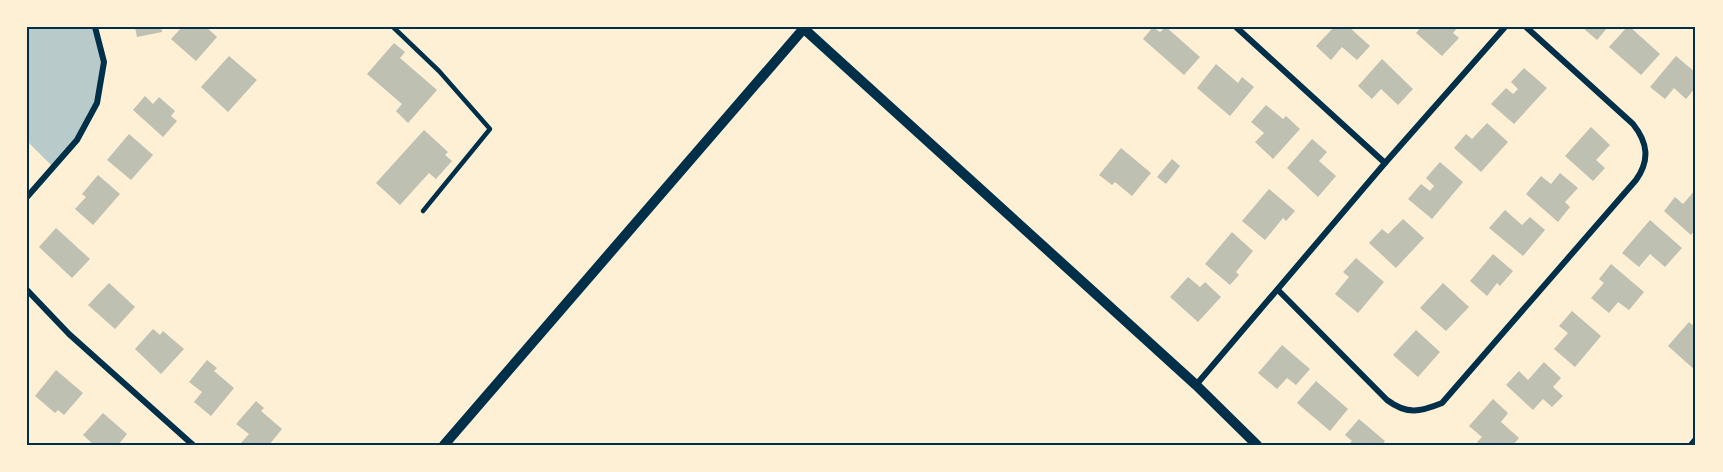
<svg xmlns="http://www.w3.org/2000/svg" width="1723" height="472" font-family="Merriweather,serif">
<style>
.green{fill:#b9caca}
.building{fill:#bec0b2}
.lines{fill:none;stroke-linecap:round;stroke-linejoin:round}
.service{stroke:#003049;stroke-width:4.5}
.minor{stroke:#003049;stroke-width:6}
.tertiary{stroke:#003049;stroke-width:10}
.neatline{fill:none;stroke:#003049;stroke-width:2}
</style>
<rect width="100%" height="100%" fill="#fdf0d5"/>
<path class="green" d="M27 27H95L104 62 97 103 77 140 53 167 27 141Z"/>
<g class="building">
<path d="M135 27H161L162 32 137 37Z"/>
<path d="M182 27H206L217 37 196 61 171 39Z"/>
<path d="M1153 27 1160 32 1166 27 1200 57 1184 75 1143 39Z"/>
<path d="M1334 27H1349L1370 46 1357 60 1342 47 1331 60 1316 46Z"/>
<path d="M1421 27H1458L1453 33 1459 38 1442 56 1416 33Z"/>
<path d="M1582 27H1608L1597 40Z"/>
<path d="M1627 27H1630L1660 54 1641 75 1609 47Z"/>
<path d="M394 43 405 52 400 58 437 90 408 123 396 111 402 104 367 74Z"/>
<path d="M229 56 257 80 228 112 201 87Z"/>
<path d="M1676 56 1696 73V87L1686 99 1674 88 1665 99 1650 87Z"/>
<path d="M1382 59 1413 89 1398 105 1381 89 1372 99 1358 86Z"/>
<path d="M1216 64 1238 83 1242 77 1254 87 1230 116 1197 88Z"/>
<path d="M1524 68 1547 88 1514 124 1491 104 1506 88 1513 94 1518 89 1511 82Z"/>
<path d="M145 96 153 104 159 97 175 111 171 116 177 121 163 137 133 110Z"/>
<path d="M1266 105 1283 119 1286 116 1300 129 1273 159 1255 142 1264 133 1251 122Z"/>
<path d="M1487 123 1508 142 1481 172 1454 148 1466 134 1472 139Z"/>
<path d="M1591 127 1610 145 1596 160 1605 168 1593 181 1565 156Z"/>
<path d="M424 130 448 152 445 155 452 161 436 179 429 173 400 205 376 183Z"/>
<path d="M129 134 153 155 131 180 107 160Z"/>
<path d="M1312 139 1327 152 1319 161 1336 176 1318 197 1287 168Z"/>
<path d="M1121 148 1151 173 1132 196 1115 182 1112 185 1099 175Z"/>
<path d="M1172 159 1180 166 1166 184 1157 177Z"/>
<path d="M1440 162 1463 182 1432 219 1408 199 1421 184 1430 191 1434 186 1426 178Z"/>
<path d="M1560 173 1578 188 1565 202 1570 207 1558 222 1526 194 1541 176 1551 184Z"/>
<path d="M98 175 120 194 93 225 75 209 86 197 82 194Z"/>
<path d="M1269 189 1295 211 1286 221 1283 218 1265 240 1242 221Z"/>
<path d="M1696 189V229L1691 235 1664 211 1675 197 1683 204Z"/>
<path d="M1505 210 1522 225 1530 217 1545 230 1523 256 1489 228Z"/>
<path d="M1403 219 1424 238 1396 268 1369 243 1382 229 1388 234Z"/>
<path d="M1650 220 1682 248 1665 267 1650 254 1639 267 1622 253Z"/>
<path d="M56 228 90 259 72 278 39 247Z"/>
<path d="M1232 232 1253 251 1236 272 1239 275 1230 285 1205 264Z"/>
<path d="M1493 254 1513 271 1500 286 1497 283 1487 296 1470 281Z"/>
<path d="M1356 258 1384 282 1358 313 1335 294 1349 277 1343 272Z"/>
<path d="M1611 264 1644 292 1629 310 1618 302 1609 313 1591 298 1604 283 1599 279Z"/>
<path d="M1188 277 1200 287 1205 282 1221 297 1198 322 1170 297Z"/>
<path d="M109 283 135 307 115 329 88 305Z"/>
<path d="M1443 283 1469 307 1446 331 1420 308Z"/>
<path d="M1572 311 1601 336 1575 367 1554 349 1568 333 1559 326Z"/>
<path d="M1689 322 1696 328V371L1668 346Z"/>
<path d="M153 329 160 335 163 331 184 349 161 374 135 349Z"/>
<path d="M1416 330 1440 352 1418 377 1393 355Z"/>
<path d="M1282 345 1310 369 1296 385 1287 378 1277 389 1258 373Z"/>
<path d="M207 360 217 368 214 371 234 388 211 416 194 402 202 392 189 382Z"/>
<path d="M1544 362 1561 378 1553 387 1563 396 1552 407 1543 399 1533 410 1506 385 1519 371 1528 380Z"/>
<path d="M56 370 83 393 64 415 58 410 55 413 35 396Z"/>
<path d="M1316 381 1348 409 1330 431 1297 403Z"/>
<path d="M1493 399 1508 413 1501 422 1519 438 1513 445H1481L1477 442 1482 437 1469 426Z"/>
<path d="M256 401 264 408 261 411 282 429 269 445H244L241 443 249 434 236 424Z"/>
<path d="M103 413 127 434 118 445H94L83 435Z"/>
<path d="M1359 419 1385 441 1382 445H1348L1352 441 1345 435Z"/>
</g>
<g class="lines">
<path class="service" d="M393 27 439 71 490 129 423 211"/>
<g class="minor">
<path d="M1236 27 1385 163"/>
<path d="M27 197 77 140 97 103 104 62 95 27"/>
<path d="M27 290 69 334 193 445"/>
<path d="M1278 290 1387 400C1407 415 1420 412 1442 403L1636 180C1650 160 1648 143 1633 124L1526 27"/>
<path d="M1196 385 1385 163 1505 27"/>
<path d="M1691 445 1696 439"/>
</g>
<g class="tertiary">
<path d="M802 27 1196 385 1257 445"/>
<path d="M444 445 805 27"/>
</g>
</g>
<rect width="1723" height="472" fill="none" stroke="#fdf0d5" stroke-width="57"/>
<rect x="28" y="28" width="1666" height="416" class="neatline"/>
</svg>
